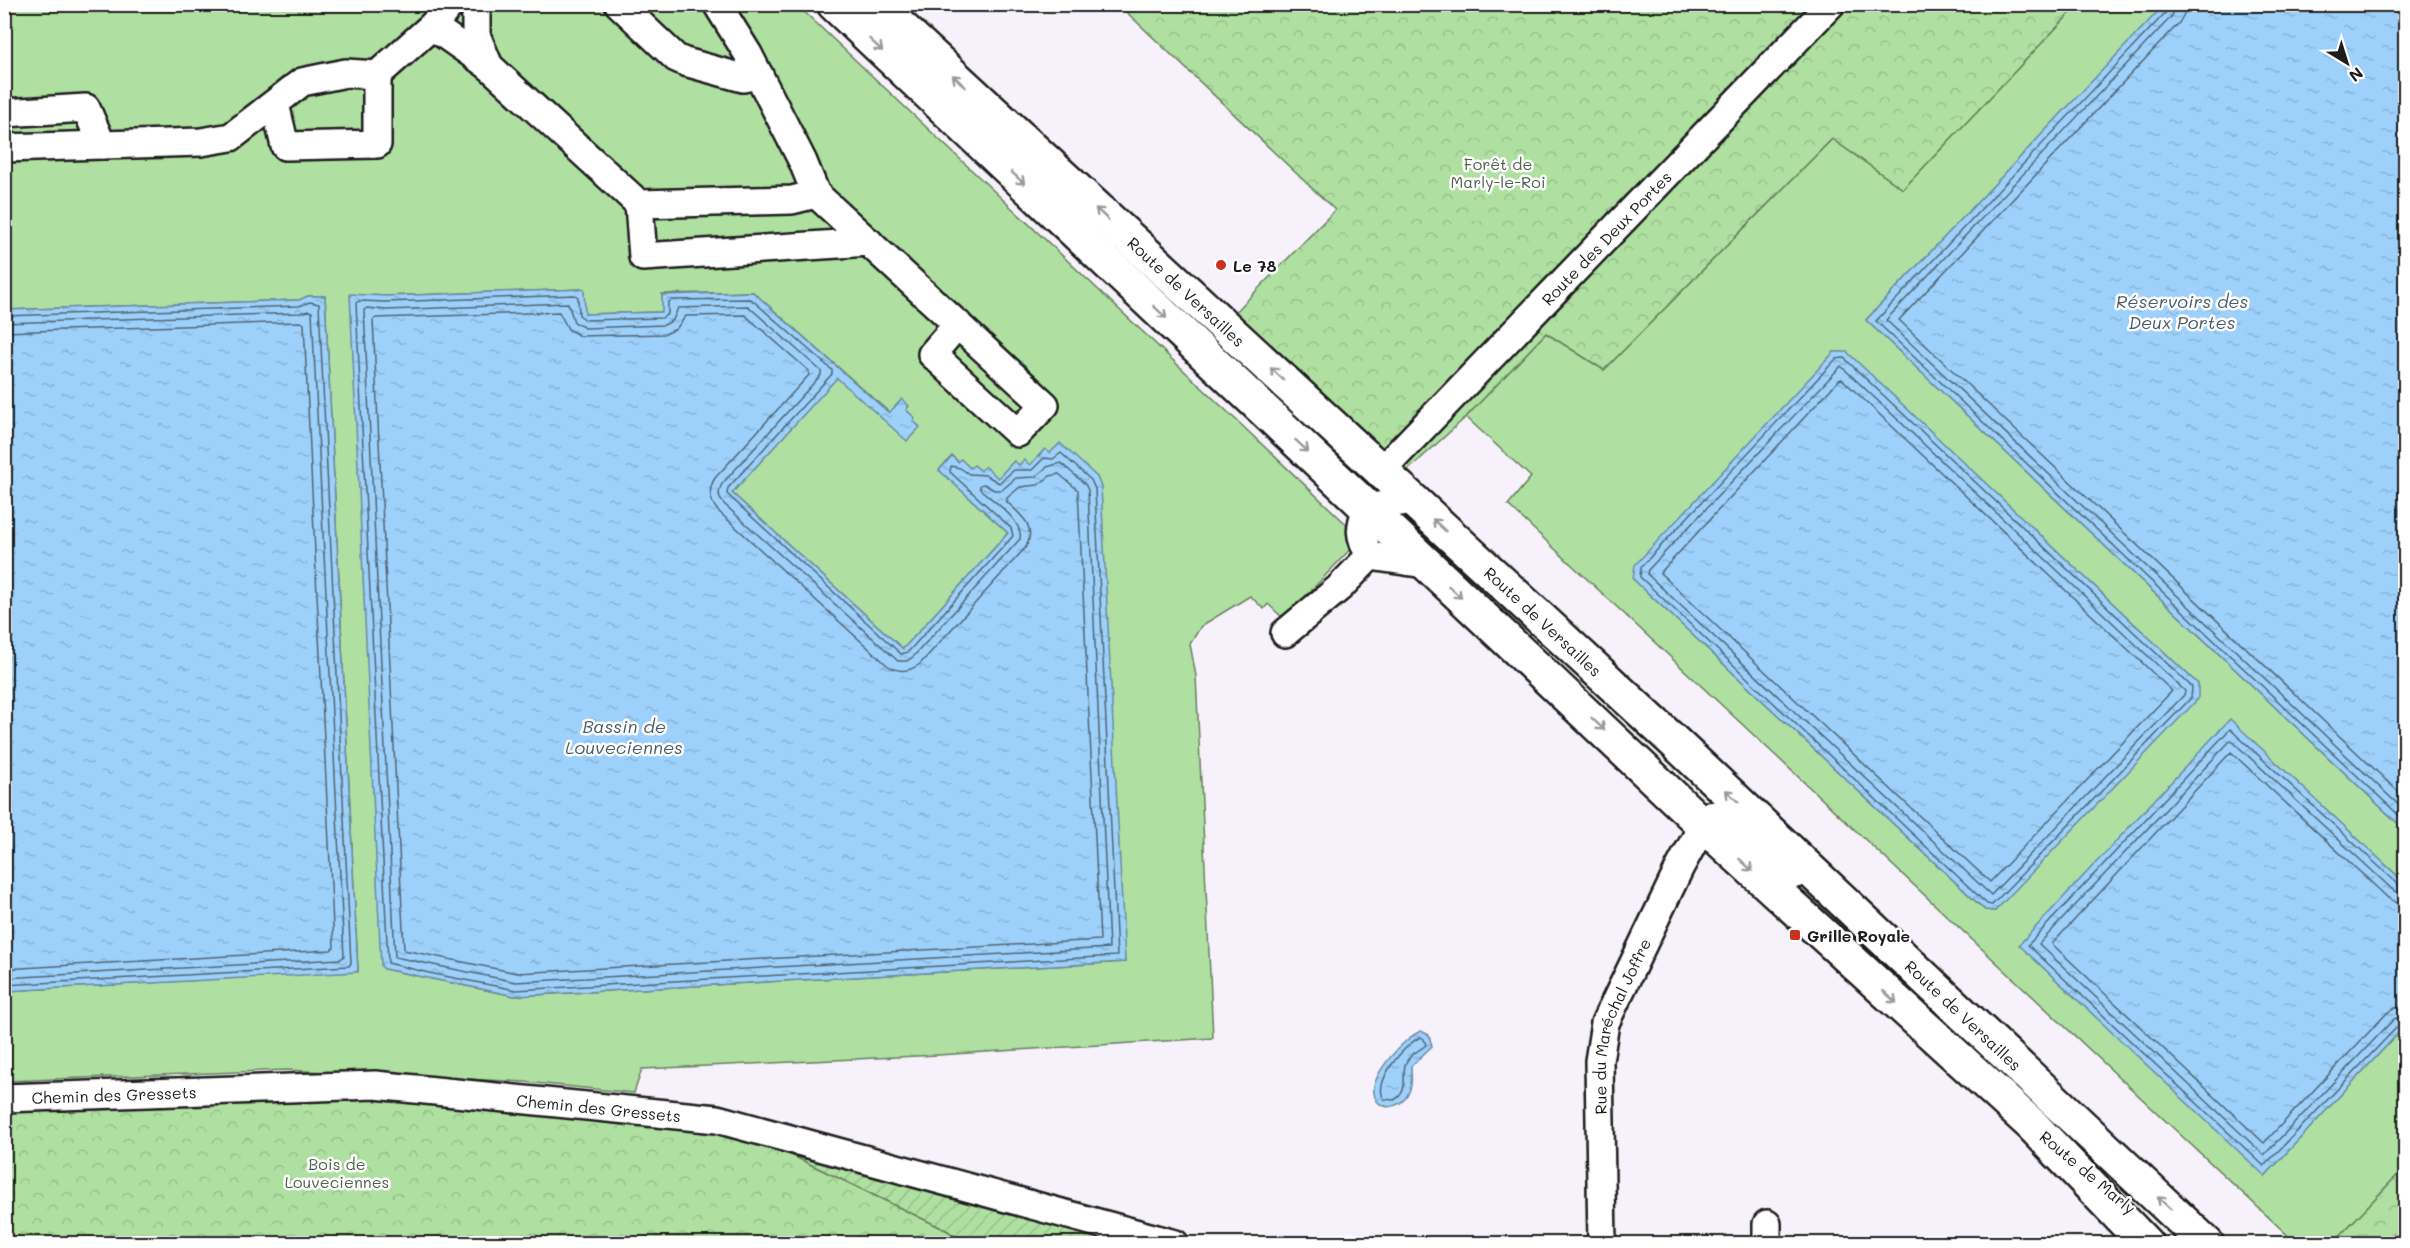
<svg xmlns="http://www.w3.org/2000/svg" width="2410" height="1248" font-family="Mali,sans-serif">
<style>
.grass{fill:#afe0a1;stroke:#667e5e;stroke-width:1.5;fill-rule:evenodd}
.forest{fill:url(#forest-crowns);stroke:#667e5e;stroke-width:1.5}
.garden{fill:url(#garden-furrows);stroke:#667e5e;stroke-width:1.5}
.water{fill:url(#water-ripples);stroke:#6989a2;stroke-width:1.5}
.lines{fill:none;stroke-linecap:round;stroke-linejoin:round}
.shore{stroke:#506475;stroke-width:1.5}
.minor-casing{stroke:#1c1c1c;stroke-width:32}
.major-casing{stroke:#1c1c1c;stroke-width:38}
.minor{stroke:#fff;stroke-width:27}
.major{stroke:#fff;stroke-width:33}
.oneway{stroke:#999}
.poi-dot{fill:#c8321e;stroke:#fff;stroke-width:2}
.labels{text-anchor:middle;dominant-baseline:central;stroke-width:5;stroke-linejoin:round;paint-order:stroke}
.park-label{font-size:16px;fill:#4f614b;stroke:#fff}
.street-label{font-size:16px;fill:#1c1c1c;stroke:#fff}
.poi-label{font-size:16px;font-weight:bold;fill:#1c1c1c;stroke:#fff;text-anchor:start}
.water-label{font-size:18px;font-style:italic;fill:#495b6a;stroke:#fff}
</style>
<defs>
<pattern id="forest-crowns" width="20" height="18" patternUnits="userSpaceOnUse" patternTransform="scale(1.5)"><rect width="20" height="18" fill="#afe0a1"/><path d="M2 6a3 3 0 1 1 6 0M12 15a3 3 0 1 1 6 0" fill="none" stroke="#96c08a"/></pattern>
<pattern id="garden-furrows" width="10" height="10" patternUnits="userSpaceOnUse" patternTransform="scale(1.5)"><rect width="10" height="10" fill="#afe0a1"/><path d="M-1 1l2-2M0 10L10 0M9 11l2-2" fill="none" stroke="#96c08a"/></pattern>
<pattern id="water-ripples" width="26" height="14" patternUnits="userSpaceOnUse" patternTransform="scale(1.5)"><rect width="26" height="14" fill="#9dd1fb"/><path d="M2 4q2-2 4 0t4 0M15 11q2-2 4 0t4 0" fill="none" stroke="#87b3d7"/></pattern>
</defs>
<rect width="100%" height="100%" fill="#f6f1fa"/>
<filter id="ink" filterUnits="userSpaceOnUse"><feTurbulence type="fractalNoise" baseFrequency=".0167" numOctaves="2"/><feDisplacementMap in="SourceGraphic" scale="12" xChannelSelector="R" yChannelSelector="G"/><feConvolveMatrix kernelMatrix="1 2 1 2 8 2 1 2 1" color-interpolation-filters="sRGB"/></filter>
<g filter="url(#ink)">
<g class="grass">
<path d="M4 5H797L1361 538 1284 619 1268 604 1264 609 1250 596 1201 626 1190 644 1196 676 1213 1038 938 1055 642 1069 634 1093 525 1082 286 1070 5 1081V991L358 971 325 296H308L300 300 5 310ZM583 289 584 314 663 312 662 294 753 292 890 413 902 400 906 410 915 418 913 421 919 426 907 440 837 377 732 493 903 649 1008 533 939 470 952 456 959 462 961 460 971 469 998 478 1014 461 1019 465H1030L1045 449 1050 454 1125 962 515 996 384 969 368 295 386 296Z"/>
<path d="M2078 5H2165L1866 320 2405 830V883L2230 720 2265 1176 2405 1026V1167L2333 1243H2296L1508 505 1531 477 1466 417 1546 333 1604 370 1832 139 1903 189ZM1834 352 1847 353 2198 684 1995 911 1985 910 1633 579Z"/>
</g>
<g class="forest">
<path d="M1119 5H2078L1903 189 1832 139 1604 370 1546 333 1466 417 1394 483 1223 325 1335 210Z"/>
<path d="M375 1099 715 1129 789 1154 948 1231 964 1243H5L4 1109Z"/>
<path d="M2405 1167V1243H2333Z"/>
</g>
<path class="garden" d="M789 1154 1119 1243H964L948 1231Z"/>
<g class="water">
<path d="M2165 4 2405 5V830L1866 320Z"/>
<path d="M584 289 585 314 662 312V295L753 292 889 413 902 399 909 406 906 410 915 418 913 421 920 427 907 441 837 378 732 493 903 649 1008 533 939 470 952 456 958 462 961 459 970 468 974 465 981 471 985 466 998 478 1014 461 1019 465 1024 460 1030 465 1045 449 1050 453 1060 443 1097 477 1101 487 1125 962 515 996 384 969 381 966 350 294 386 296Z"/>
<path d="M308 296H325L358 972 5 991V310L299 300Z"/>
<path d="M1834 352H1847L2198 684V699L1995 911 1985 910 1633 579 1635 565Z"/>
<path d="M2230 719 2405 883V1026L2265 1176 2019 945Z"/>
<path d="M1421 1031 1429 1035 1432 1046 1411 1066C1411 1075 1413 1086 1408 1094 1401 1109 1377 1113 1374 1093 1371 1074 1405 1037 1421 1031Z"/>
</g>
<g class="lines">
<g class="shore">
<path d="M2169 4 2167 11 1876 321 2406 822"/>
<path d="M2176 4 2172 16 1886 320 2406 812"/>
<path d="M2185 4 2184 14 2179 23 1899 320 2406 799"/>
<path d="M575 295 578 297 579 315 586 320 662 318 668 314V303L671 300 751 299 832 370V374L728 488 727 494 901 654 908 652 1013 536 1011 528 950 472 951 466 960 468 969 474 986 475 999 483 1014 470H1032L1044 458 1053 459 1061 453 1091 480 1095 489 1117 956 516 990 429 973 388 963 356 303 359 301 386 302Z"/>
<path d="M568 303 574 322 585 328 664 325 673 320 678 308 748 306 821 371V375L722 484C718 491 718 498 724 504L898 661H907L913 657 1020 539C1024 521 992 500 980 489V485L984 484 994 490H1002L1016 478 1035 477 1047 467 1061 463 1085 484 1088 490 1109 948 516 982 395 957 364 310 367 308 386 310Z"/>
<path d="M559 312 568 329 580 336 665 334 676 329 686 316 745 315 809 371V375L715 478C708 489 709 500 718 511L887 665C898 673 909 672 920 664L1026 547C1037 526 1021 515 1007 502V498L1020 487 1038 485 1050 476 1059 474 1078 490 1100 940 517 973 404 950 373 320 376 318Z"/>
<path d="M4 316 299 306 310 302 319 304 351 963 349 966 4 985"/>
<path d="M4 323 300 313 309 311 312 312 344 956 341 959 4 978"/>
<path d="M4 332 301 322 304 324 334 947 331 950 4 969"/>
<path d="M1844 358 2192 687 2191 698 1992 905 1987 904 1640 577 1641 567 1836 359Z"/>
<path d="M1841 366 2185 691 2184 695 1991 895 1647 574 1648 570Z"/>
<path d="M1842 379 2172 691 1990 882 1660 573 1839 380Z"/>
<path d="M2406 887 2399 885 2230 729 2028 945 2264 1166 2399 1025 2406 1023"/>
<path d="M2406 895 2394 891 2231 740 2039 944 2264 1155 2394 1019 2406 1015"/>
<path d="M2406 904 2397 903 2388 898 2231 752 2052 944 2264 1143 2387 1013 2395 1008 2406 1006"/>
<path d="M1421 1037 1424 1039 1426 1045C1419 1051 1408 1055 1405 1065 1402 1078 1409 1092 1394 1100L1384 1099C1372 1083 1405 1043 1421 1037Z"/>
</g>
<defs>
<g id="minor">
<path d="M476 4V35L489 66"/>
<path d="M619 4 676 58 685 62 743 78 759 75"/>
<path d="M717 4 748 54 803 162 816 194 1045 405 1018 433 932 354 958 324"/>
<path d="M432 26 489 66 639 204 792 200 816 194"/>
<path d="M275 104 285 146 377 144V75"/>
<path d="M4 113 86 108 102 145"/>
<path d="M4 148 201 142 231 137 302 82 346 73 377 75 432 26 451 4"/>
<path d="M639 204 643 257 869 242"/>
<path id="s1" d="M1381 471 1831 4"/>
<path d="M1370 556C1359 535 1359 529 1367 508L1412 500"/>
<path d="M1370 556 1425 564"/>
<path d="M1285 633 1339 588 1370 556"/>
<path id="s2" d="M4 1098 375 1085 717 1119 1175 1244"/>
<path id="s3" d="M1602 1244 1599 1061 1605 1023 1680 867 1708 816 1718 815 1796 874"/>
<path d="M1767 1244V1224"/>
</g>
<g id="major">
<path d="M834 4 1703 825 2032 1125 2146 1244"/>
<path id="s4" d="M876 4 1669 737 2207 1244"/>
</g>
</defs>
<use href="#minor" class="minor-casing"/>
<use href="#major" class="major-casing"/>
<use href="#minor" class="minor"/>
<use href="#major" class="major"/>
</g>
<defs><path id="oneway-shaft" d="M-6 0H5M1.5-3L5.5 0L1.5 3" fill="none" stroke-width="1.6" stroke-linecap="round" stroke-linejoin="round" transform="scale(1.5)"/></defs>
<g class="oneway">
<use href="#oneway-shaft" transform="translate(876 45) rotate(43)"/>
<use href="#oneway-shaft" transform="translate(959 81) rotate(-137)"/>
<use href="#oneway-shaft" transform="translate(1018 178) rotate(43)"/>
<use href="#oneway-shaft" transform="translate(1102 214) rotate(-137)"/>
<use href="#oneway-shaft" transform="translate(1160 312) rotate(43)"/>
<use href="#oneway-shaft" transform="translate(1277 374) rotate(-137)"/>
<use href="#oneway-shaft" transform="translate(1302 446) rotate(43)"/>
<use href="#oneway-shaft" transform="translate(1439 525) rotate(-137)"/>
<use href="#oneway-shaft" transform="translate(1455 592) rotate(43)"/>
<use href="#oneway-shaft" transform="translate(1598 724) rotate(43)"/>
<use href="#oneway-shaft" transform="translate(1732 796) rotate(-137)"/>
<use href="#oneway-shaft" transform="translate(1746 865) rotate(43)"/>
<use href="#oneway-shaft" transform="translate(1890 997) rotate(42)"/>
<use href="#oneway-shaft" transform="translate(2164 1203) rotate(-137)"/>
</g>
</g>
<g class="poi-dot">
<circle cx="1221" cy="265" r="6"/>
<rect x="1789" y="929" width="12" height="12" rx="3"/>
</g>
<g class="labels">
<g class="park-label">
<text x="1498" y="163">Forêt de<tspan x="1498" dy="18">Marly-le-Roi</tspan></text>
<text x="337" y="1163">Bois de<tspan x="337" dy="18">Louveciennes</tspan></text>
</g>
<g class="street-label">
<text stroke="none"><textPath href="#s1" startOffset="324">Route des Deux Portes</textPath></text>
<text stroke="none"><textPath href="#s4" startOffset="423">Route de Versailles</textPath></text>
<text stroke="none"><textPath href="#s4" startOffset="909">Route de Versailles</textPath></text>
<text stroke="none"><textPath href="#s4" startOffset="1485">Route de Versailles</textPath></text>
<text stroke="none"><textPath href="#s3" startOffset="222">Rue du Maréchal Joffre</textPath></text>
<text stroke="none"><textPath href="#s2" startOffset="110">Chemin des Gressets</textPath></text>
<text stroke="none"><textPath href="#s2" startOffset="596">Chemin des Gressets</textPath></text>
<text transform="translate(2088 1172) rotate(40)">Route de Marly</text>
</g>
<g class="poi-label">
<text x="1233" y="265">Le 78</text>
<text x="1807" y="935">Grille Royale</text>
</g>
<g class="water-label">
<text x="2182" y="301">Réservoirs des<tspan x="2182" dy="21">Deux Portes</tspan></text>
<text x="624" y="726">Bassin de<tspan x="624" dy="21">Louveciennes</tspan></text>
</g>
</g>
<rect width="2410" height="1248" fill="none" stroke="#fff" stroke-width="24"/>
<rect x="12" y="12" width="2386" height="1224" fill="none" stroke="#1c1c1c" stroke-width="2" filter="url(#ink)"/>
<g transform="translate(2347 63) rotate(142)" stroke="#ffffff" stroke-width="4.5" paint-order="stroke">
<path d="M0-4.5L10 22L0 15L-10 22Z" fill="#1c1c1c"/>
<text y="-9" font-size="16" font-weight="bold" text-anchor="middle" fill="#1c1c1c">N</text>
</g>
</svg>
